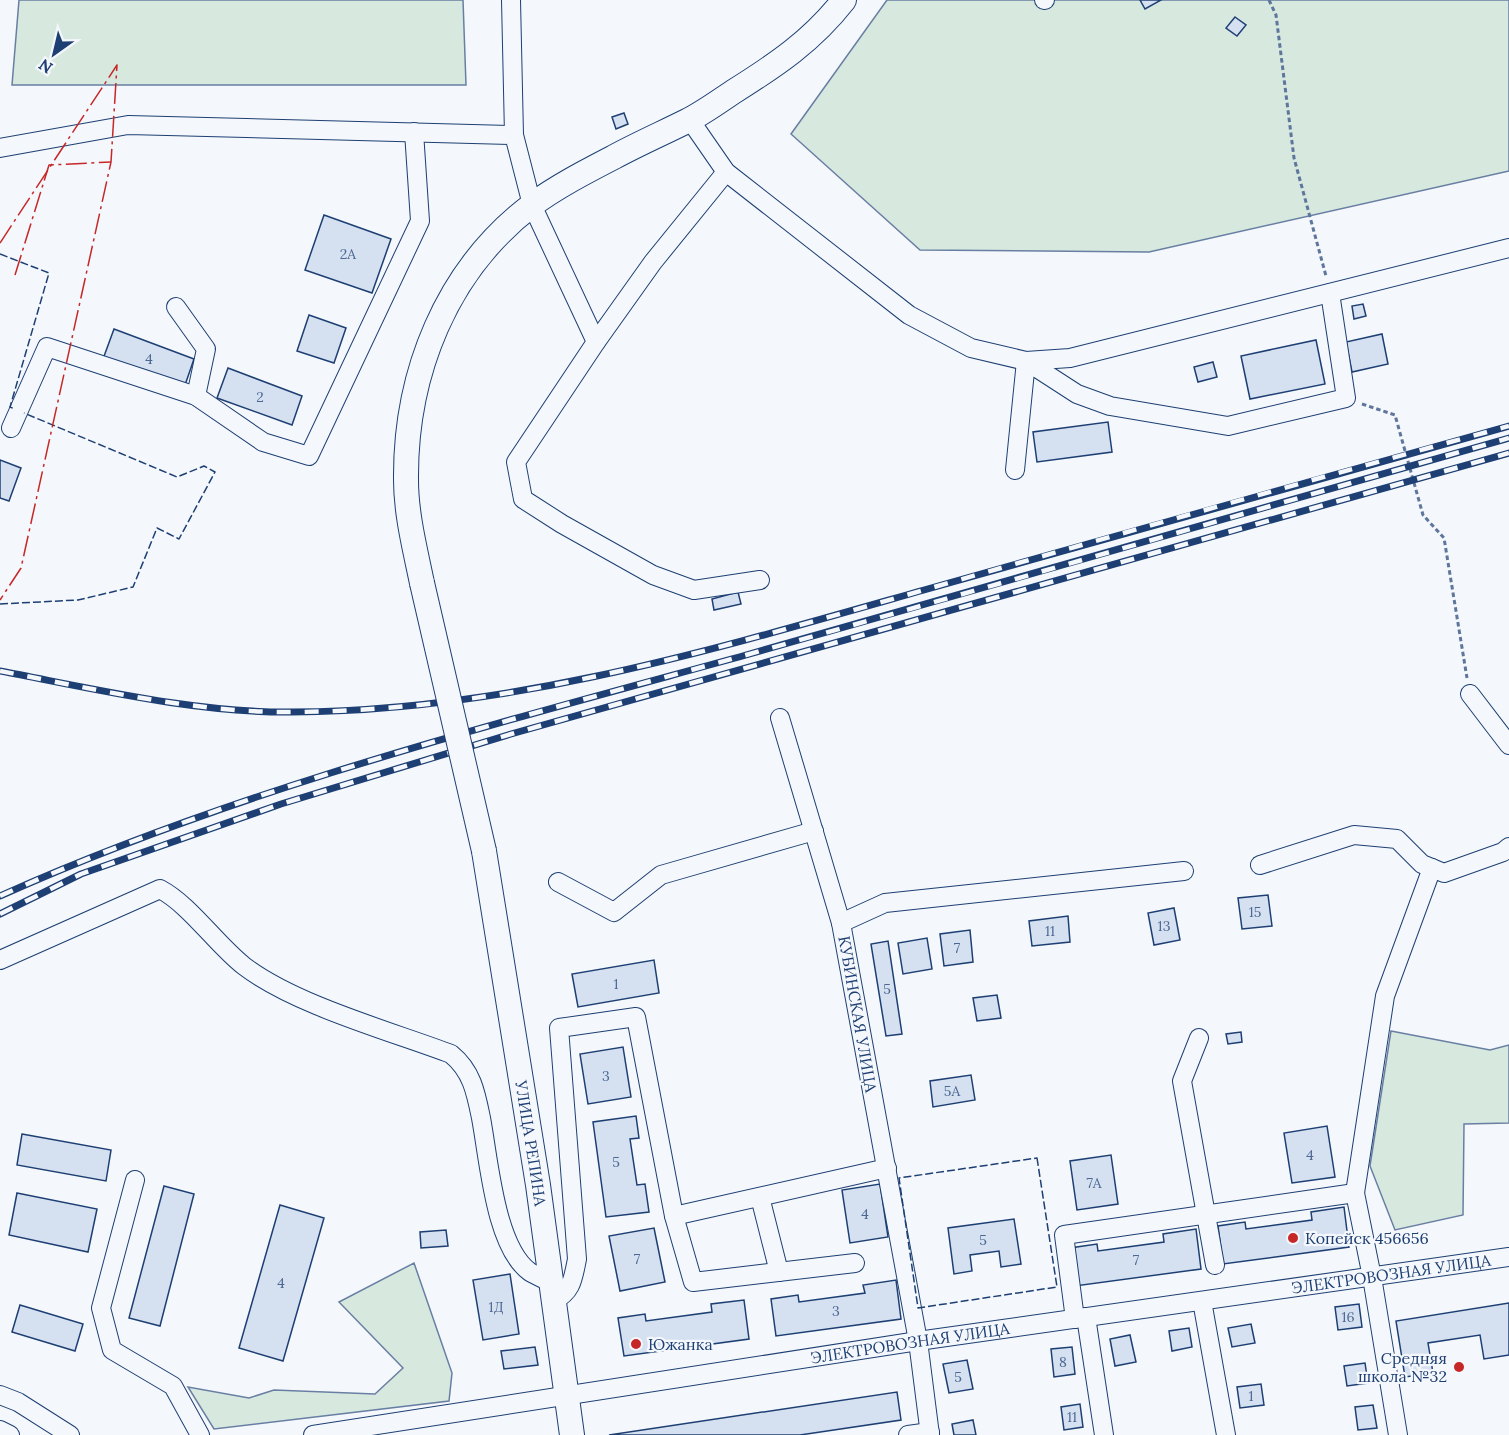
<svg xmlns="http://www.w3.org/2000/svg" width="1509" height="1435" font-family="Lora,serif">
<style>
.green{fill:#d7e8df;stroke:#687fa3;stroke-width:1.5}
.building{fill:#d5e0f0;stroke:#1d3f73;stroke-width:1.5}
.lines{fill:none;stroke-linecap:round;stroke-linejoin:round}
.minor-casing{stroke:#1d3f73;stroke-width:20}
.major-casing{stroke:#1d3f73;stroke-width:26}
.path{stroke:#5e769c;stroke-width:3;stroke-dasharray:4.5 3;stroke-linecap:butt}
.minor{stroke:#f4f7fb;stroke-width:18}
.major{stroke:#f4f7fb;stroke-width:24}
.rail-casing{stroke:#1d3f73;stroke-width:7}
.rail{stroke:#f4f7fb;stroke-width:4.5;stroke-dasharray:14;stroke-linecap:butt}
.major-bridge-casing{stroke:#1d3f73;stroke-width:26;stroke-linecap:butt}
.major-bridge{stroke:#f4f7fb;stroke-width:24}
.fence{stroke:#1d3f73;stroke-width:1.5;stroke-dasharray:8 3;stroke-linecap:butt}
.power{stroke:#c62828;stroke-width:1.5;stroke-dasharray:21 4.5 3 4.5;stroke-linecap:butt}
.poi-dot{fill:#c62828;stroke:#f4f7fb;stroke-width:2}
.labels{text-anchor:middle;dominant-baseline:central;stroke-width:4.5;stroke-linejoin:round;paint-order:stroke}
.number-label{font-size:14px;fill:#4b6792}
.street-label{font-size:16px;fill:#1d3f73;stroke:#f4f7fb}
.poi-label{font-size:16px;fill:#1d3f73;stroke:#f4f7fb;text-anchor:start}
</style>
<rect width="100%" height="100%" fill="#f4f7fb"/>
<g class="green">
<path d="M19 0H463L466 85H12Z"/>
<path d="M887 0H1509V171L1149 252 920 250 791 134Z"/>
<path d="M1391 1031 1490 1050 1509 1045V1123L1464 1124 1463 1215 1395 1230 1370 1166Z"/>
<path d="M414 1263 452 1373 449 1401 214 1429 188 1387 249 1398 274 1390 375 1394 403 1368 339 1302Z"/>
</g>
<g class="building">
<path d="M1140 0H1161L1145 9Z"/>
<path d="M1235 17 1246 25 1237 36 1226 28Z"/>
<path d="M624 113 628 124 616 129 612 117Z"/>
<path d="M324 215 391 239 372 293 305 270Z"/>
<path d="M1363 304 1366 316 1354 319 1352 306Z"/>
<path d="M309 315 346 328 334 363 297 351Z"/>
<path d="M114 329 194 359 184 388 103 359Z"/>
<path d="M1382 334 1388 364 1352 372 1346 342Z"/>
<path d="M1316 340 1325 384 1250 399 1241 356Z"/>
<path d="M1213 362 1217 377 1198 382 1194 367Z"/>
<path d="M228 368 302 396 292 425 217 398Z"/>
<path d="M1108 422 1112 452 1037 462 1033 432Z"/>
<path d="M0 460 21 468 9 501 0 498Z"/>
<path d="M738 592 741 604 714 610 712 599Z"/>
<path d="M1268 895 1272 926 1242 929 1238 898Z"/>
<path d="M1174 908 1180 940 1154 945 1148 913Z"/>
<path d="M1068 916 1070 942 1032 946 1029 921Z"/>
<path d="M970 930 973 962 944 966 940 934Z"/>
<path d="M927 938 932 969 903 974 898 943Z"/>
<path d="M888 941 902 1034 886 1036 871 944Z"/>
<path d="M654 960 659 993 578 1007 572 974Z"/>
<path d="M997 995 1001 1018 977 1021 973 998Z"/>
<path d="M1241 1032 1242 1042 1228 1044 1226 1034Z"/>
<path d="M623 1047 631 1097 588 1104 580 1054Z"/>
<path d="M971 1075 975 1100 933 1107 930 1081Z"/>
<path d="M636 1116 639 1138 630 1139 637 1185 645 1184 649 1212 606 1217 593 1122Z"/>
<path d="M1327 1126 1335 1177 1292 1183 1284 1133Z"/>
<path d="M22 1134 111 1150 106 1181 17 1165Z"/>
<path d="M1111 1155 1118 1204 1077 1210 1070 1161Z"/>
<path d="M880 1184 888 1237 850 1243 842 1190Z"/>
<path d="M164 1186 194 1194 160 1326 129 1318Z"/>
<path d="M17 1193 97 1209 88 1252 9 1235Z"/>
<path d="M280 1205 324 1218 283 1361 239 1348Z"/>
<path d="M1344 1207 1349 1247 1223 1264 1218 1226 1245 1222 1246 1229 1312 1220 1311 1212Z"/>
<path d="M1014 1219 1021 1264 1001 1267 999 1251 970 1255 972 1271 954 1274 948 1228Z"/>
<path d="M654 1228 665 1282 620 1291 609 1236Z"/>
<path d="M1196 1229 1201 1269 1075 1286 1070 1248 1097 1244 1098 1251 1164 1242 1163 1234Z"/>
<path d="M446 1230 448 1246 421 1248 420 1232Z"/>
<path d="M510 1274 519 1334 483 1340 473 1280Z"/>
<path d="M896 1280 901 1319 776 1336 771 1299 798 1295 799 1302 865 1293 863 1285Z"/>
<path d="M744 1300 749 1339 624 1356 618 1318 645 1314 646 1321 712 1312 711 1304Z"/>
<path d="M1509 1303V1355L1484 1359 1480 1335 1428 1343 1433 1373 1405 1377 1396 1321Z"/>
<path d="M1359 1304 1362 1327 1338 1330 1335 1307Z"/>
<path d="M20 1305 83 1324 75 1351 12 1332Z"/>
<path d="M1251 1324 1255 1343 1232 1347 1228 1328Z"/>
<path d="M1189 1328 1192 1347 1172 1351 1169 1331Z"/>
<path d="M1130 1335 1136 1362 1115 1366 1110 1339Z"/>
<path d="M535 1347 538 1365 504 1369 501 1351Z"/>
<path d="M1072 1347 1075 1374 1054 1377 1051 1349Z"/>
<path d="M967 1360 973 1389 949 1393 943 1364Z"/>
<path d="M1365 1363 1368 1383 1347 1386 1344 1366Z"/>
<path d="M1261 1384 1264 1405 1240 1408 1237 1387Z"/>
<path d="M897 1392 901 1420 800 1435H609Z"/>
<path d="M1080 1404 1083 1427 1064 1430 1061 1407Z"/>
<path d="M1373 1405 1377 1428 1358 1430 1355 1407Z"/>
<path d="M973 1420 976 1435H954L952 1424Z"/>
</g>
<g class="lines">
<defs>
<g id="minor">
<path d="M511 0 514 135"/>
<path d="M1044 0H1045"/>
<path d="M690 120 726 172 909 315 971 348 1026 361 1070 358 1509 248"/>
<path d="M0 148 128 125 514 135 532 205 596 342 516 462 523 499 562 524 653 575 694 590 760 580"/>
<path d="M176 307 206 349 196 396"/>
<path d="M596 342 653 262 726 172"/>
<path d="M11 428 47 347 196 396 263 442 309 456 420 221 414 132"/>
<path d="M1015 470 1026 361 1077 394 1110 406 1228 426 1346 398 1330 293"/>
<path d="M1470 694 1509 745"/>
<path d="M780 718 841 923"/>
<path d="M1260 865 1354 835 1397 839 1422 864 1444 873 1503 852 1509 847"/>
<path d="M558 882 614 912 661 875 814 831"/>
<path d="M0 960 160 889C190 905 216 944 244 966 295 1005 390 1031 451 1054 472 1071 476 1093 481 1118 489 1160 495 1247 530 1272 537 1276 544 1279 551 1283"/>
<path d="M1199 1038 1182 1081 1215 1265"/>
<path d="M135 1180 101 1308 112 1350 173 1386 200 1435"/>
<path d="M1355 1193 1385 996 1432 868"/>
<path d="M760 1197 779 1272"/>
<path d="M674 1216 693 1282 855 1263"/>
<path d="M553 1301C572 1292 573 1279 577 1259L559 1028 636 1017 674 1216 887 1168"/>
<path d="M1202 1301 1226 1435"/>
<path d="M1086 1317 1104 1435"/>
<path d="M1075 1319 1064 1235 1355 1193 1372 1277 1398 1435"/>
<path d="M0 1395 18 1402 70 1435"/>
<path d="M0 1430 10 1435"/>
<path id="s1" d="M313 1435 918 1341 1509 1257"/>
<path d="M908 1435 930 1432"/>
<path d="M930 1435 918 1341 841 923 885 903 1184 871"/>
</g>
<g id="major">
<path d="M422 583C415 549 406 514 406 480 405 374 446 270 532 205 556 187 587 171 614 157 638 144 663 133 687 121 703 113 718 102 733 92 776 65 812 41 844 0"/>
<path id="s2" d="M484 851 538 1185 572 1435"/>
</g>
</defs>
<use href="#minor" class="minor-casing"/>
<use href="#major" class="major-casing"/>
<g class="path">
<path d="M1269 0 1276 15 1294 158 1326 276"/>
<path d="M1362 404 1395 415 1423 515 1444 538 1467 678"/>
</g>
<use href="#minor" class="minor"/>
<use href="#major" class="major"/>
<defs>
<g id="rail">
<path d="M0 671C95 689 196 713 292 712 511 711 716 649 924 590 1119 534 1314 479 1509 426"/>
<path d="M0 896C239 789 495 724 746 655 1001 584 1255 510 1509 438"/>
<path d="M0 914 81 874 281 804 511 734 1509 453"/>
</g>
</defs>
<use href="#rail" class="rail-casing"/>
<use href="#rail" class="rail"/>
<defs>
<path id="major-bridge" d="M422 583 484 851"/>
</defs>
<use href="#major-bridge" class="major-bridge-casing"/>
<use href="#major-bridge" class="major-bridge"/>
<g class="fence">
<path d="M0 254 49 273 10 407 15 409"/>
<path d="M0 604 78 600 133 587 157 528 179 539 215 472 204 466 177 477 24 413"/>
<path d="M1037 1158 1057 1287 918 1308 899 1178Z"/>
</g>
<g class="power">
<path d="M0 243 117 65 111 162 21 568 0 600"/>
<path d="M15 275 49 165 111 162"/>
</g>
</g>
<g class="poi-dot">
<circle cx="1293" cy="1238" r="6"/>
<circle cx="636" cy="1344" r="6"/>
<circle cx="1459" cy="1367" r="6"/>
</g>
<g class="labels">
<g class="number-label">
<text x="348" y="254">2А</text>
<text x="149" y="359">4</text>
<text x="260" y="397">2</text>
<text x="1255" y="912">15</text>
<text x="1164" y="926">13</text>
<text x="1050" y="931">11</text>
<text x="957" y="948">7</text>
<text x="616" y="984">1</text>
<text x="887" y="989">5</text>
<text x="606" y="1076">3</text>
<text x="952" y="1091">5А</text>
<text x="1310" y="1155">4</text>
<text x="616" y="1162">5</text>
<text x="1094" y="1183">7А</text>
<text x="865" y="1214">4</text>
<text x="983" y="1240">5</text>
<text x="637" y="1259">7</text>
<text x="1136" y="1260">7</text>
<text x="281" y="1283">4</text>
<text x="496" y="1307">1Д</text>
<text x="836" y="1311">3</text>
<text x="1348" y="1317">16</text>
<text x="1063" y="1362">8</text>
<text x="958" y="1377">5</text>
<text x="1251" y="1396">1</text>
<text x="1072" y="1417">11</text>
</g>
<g class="street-label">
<text transform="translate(858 1014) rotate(80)">КУБИНСКАЯ УЛИЦА</text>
<text stroke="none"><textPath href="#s2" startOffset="296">УЛИЦА РЕПИНА</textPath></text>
<text stroke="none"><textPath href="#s1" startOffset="1090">ЭЛЕКТРОВОЗНАЯ УЛИЦА</textPath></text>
<text stroke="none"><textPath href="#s1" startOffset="604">ЭЛЕКТРОВОЗНАЯ УЛИЦА</textPath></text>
</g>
<g class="poi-label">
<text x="1305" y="1238">Копейск 456656</text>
<text x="648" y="1344">Южанка</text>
<text x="1447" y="1358" text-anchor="end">Средняя<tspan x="1447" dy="18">школа №32</tspan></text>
</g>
</g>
<g transform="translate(54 54) rotate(214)" stroke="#f4f7fb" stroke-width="4.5" paint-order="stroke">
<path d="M0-4.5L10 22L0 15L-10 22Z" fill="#1d3f73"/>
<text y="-9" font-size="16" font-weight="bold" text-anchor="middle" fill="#1d3f73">N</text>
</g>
</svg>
